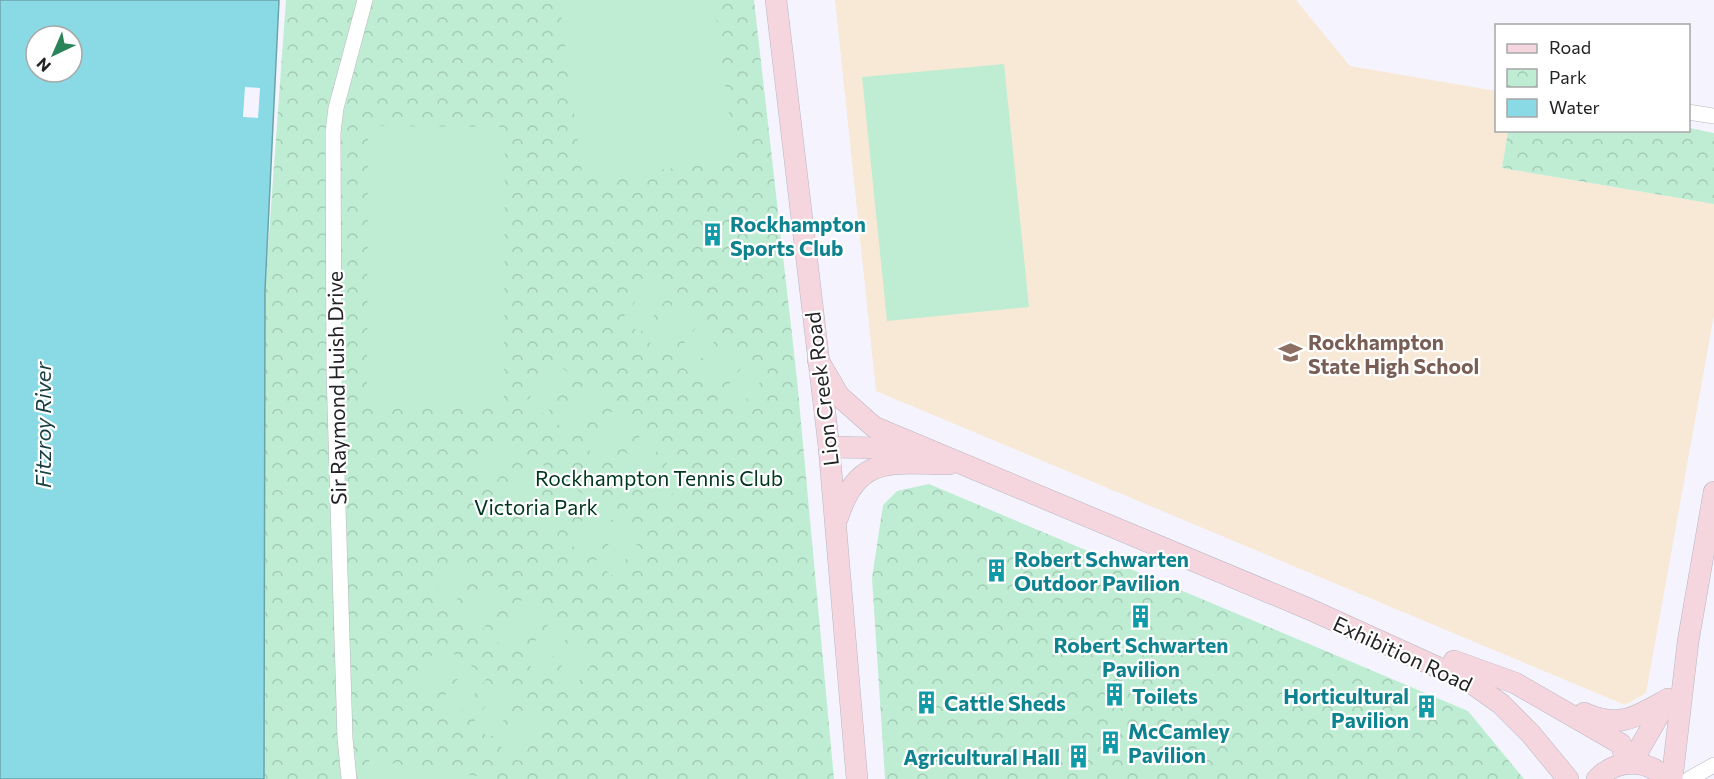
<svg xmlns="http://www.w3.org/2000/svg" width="1714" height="779" font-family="Commissioner,sans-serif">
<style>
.education{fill:#f7e9d6}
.park{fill:url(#park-crowns)}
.pitch{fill:#bfedd3}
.water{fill:#8adae5;stroke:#6ba3ac;stroke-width:1.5;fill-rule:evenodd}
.pier{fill:#f5f4fe}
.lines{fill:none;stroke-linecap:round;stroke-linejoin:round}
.street-casing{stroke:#b7b7c0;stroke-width:16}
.secondary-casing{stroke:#b7b7c0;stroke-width:22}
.street{stroke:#fff;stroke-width:15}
.secondary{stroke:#f5d5de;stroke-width:21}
.labels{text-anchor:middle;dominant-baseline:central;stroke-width:4.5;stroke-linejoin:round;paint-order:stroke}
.culture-label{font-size:21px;font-weight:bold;fill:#0d838f;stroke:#fff;text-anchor:start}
.education-label{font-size:21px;font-weight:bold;fill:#785e54;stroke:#fff;text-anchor:start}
.street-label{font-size:21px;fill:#232326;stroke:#fff}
.park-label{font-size:21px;fill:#003520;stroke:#fff}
.water-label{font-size:22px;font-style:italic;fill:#183f43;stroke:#fff}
</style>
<defs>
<pattern id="park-crowns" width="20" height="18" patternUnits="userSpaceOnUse" patternTransform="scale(1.5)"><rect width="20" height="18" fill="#bfedd3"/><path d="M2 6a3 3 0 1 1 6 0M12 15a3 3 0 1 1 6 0" fill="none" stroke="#a4cbb5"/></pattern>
</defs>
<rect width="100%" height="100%" fill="#f5f4fe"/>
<path class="education" d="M835 0H1296L1350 66 1496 91V130L1508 131 1502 168 1714 204V315L1646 693 1625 705 876 391Z"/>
<g class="park">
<path d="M286 0H754L797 379 834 779H264L265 290Z"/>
<path d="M1689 128 1714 133V204L1502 168 1508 131 1688 130Z"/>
<path d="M929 484 1468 711 1524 779H885L872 578 883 505 897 491Z"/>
</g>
<g class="pitch">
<path d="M559 0H714L735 160 583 180Z"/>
<path d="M1004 64 1029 307 887 321 862 77Z"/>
<path d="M368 126 505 127 504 404 367 403Z"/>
<path d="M651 281 670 295 640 333 622 319Z"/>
<path d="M675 301 693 315 664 353 646 340Z"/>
<path d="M701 321 719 335 690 373 672 359Z"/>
<path d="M725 339 743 353 714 391 696 377Z"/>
<path d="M749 358 768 372 738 410 720 396Z"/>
<path d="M556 363 574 377 545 415 527 401Z"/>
<path d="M584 384 602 398 573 436 555 422Z"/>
<path d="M614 409 632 423 603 461 585 447Z"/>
<path d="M643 432 661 446 632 484 614 470Z"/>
<path d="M504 434 522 448 493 486 475 472Z"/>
<path d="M674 454 692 468 663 506 645 492Z"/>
<path d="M535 459 553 472 524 511 506 497Z"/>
<path d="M565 481 583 494 554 533 536 519Z"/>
<path d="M596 503 614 517 585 555 566 541Z"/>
<path d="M624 524 642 538 613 576 595 562Z"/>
<path d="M460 558 478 572 449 610 431 596Z"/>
<path d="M491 581 509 595 480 633 462 620Z"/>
<path d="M521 600 540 614 510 652 492 638Z"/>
<path d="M551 621 569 635 539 673 521 659Z"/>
<path d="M580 642 598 656 569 694 551 680Z"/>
<path d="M441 644 459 658 430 696 411 682Z"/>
<path d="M469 664 487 678 458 716 440 702Z"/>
<path d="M501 686 519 700 490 738 472 724Z"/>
<path d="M530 709 548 723 519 761 501 747Z"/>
<path d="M369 760 497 779H371Z"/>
</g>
<path class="water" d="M0 0H279L265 290 264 779H0ZM36 36H72V72H36Z"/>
<path class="pier" d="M245 87 260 88 258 118 243 117Z"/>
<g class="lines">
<defs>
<g id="street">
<path d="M1688 112 1714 116"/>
<path d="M349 779 345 738 334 372 333 132 336 108 365 0"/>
<path d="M1689 779 1714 765"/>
</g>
<g id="secondary">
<path d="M776 0 829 447 857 779"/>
<path d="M818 360 839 396 874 427 1309 609 1470 682 1501 704 1530 733 1568 779"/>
<path d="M829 447 882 448 917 455"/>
<path d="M838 517C858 453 893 464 949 464"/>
<path d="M1454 661 1515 683 1621 744 1627 763"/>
<path d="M1584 713C1620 729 1636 717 1668 699"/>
<path d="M1631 763 1667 701"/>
<path d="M1597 779C1616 759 1647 758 1666 779"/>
<path d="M1672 779 1688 642 1714 492"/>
</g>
</defs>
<use href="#street" class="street-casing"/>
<use href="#secondary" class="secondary-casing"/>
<use href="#street" class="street"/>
<use href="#secondary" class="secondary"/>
</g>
<defs>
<symbol id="building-bare" viewBox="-9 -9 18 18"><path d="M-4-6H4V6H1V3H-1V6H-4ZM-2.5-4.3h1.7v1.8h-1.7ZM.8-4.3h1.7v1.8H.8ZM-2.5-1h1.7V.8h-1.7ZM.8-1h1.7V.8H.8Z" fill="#0f9aa8" stroke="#fff" stroke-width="2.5" paint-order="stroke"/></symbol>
<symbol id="school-bare" viewBox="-9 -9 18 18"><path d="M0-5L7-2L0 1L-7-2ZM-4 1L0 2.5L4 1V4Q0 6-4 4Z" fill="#8d6e63" stroke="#fff" stroke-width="2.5" paint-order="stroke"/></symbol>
</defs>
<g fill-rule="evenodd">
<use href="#building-bare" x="696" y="218" width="33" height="33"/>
<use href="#school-bare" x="1274" y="336" width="33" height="33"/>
<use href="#building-bare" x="980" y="554" width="33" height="33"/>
<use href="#building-bare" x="1124" y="600" width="33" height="33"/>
<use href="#building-bare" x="1098" y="678" width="33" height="33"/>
<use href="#building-bare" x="910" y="686" width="33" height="33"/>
<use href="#building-bare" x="1410" y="690" width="33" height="33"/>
<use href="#building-bare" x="1094" y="726" width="33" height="33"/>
<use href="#building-bare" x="1062" y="740" width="33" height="33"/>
</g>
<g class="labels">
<g class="culture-label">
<text x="730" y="223">Rockhampton<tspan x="730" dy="24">Sports Club</tspan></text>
<text x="1014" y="558">Robert Schwarten<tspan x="1014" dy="24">Outdoor Pavilion</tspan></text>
<text x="1141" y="644" text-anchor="middle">Robert Schwarten<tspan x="1141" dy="24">Pavilion</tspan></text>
<text x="1132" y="695">Toilets</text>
<text x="1409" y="695" text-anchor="end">Horticultural<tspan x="1409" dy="24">Pavilion</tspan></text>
<text x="944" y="702">Cattle Sheds</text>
<text x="1128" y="730">McCamley<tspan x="1128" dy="24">Pavilion</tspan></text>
<text x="1060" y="756" text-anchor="end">Agricultural Hall</text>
</g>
<g class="education-label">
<text x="1308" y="341">Rockhampton<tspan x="1308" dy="24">State High School</tspan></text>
</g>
<g class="street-label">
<text transform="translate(336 388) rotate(-91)">Sir Raymond Huish Drive</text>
<text transform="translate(821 389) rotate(-97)">Lion Creek Road</text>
<text transform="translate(1403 653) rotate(25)">Exhibition Road</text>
</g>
<g class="park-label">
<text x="659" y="477">Rockhampton Tennis Club</text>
<text x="536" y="506">Victoria Park</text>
</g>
<g class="water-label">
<text transform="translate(42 425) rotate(-90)">Fitzroy River</text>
</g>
</g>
<rect x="1495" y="24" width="195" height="108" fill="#ffffff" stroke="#a7a7a8" stroke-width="1.5"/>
<rect x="1507" y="44" width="30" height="9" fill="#f5d5de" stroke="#a7a7a8" stroke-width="1.5"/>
<text x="1549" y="54" font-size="18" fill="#232326">Road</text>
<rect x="1507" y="69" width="30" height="18" fill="url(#park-crowns)" stroke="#a7a7a8" stroke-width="1.5"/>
<text x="1549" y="84" font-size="18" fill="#232326">Park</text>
<rect x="1507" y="99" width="30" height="18" fill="#8adae5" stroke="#a7a7a8" stroke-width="1.5"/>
<text x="1549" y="114" font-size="18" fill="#232326">Water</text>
<g transform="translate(54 54) rotate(224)"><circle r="28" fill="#ffffff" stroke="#a7a7a8" stroke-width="1.5"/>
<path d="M0-4.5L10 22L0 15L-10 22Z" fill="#2b8459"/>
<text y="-9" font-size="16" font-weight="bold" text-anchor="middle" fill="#232326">N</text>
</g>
</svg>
